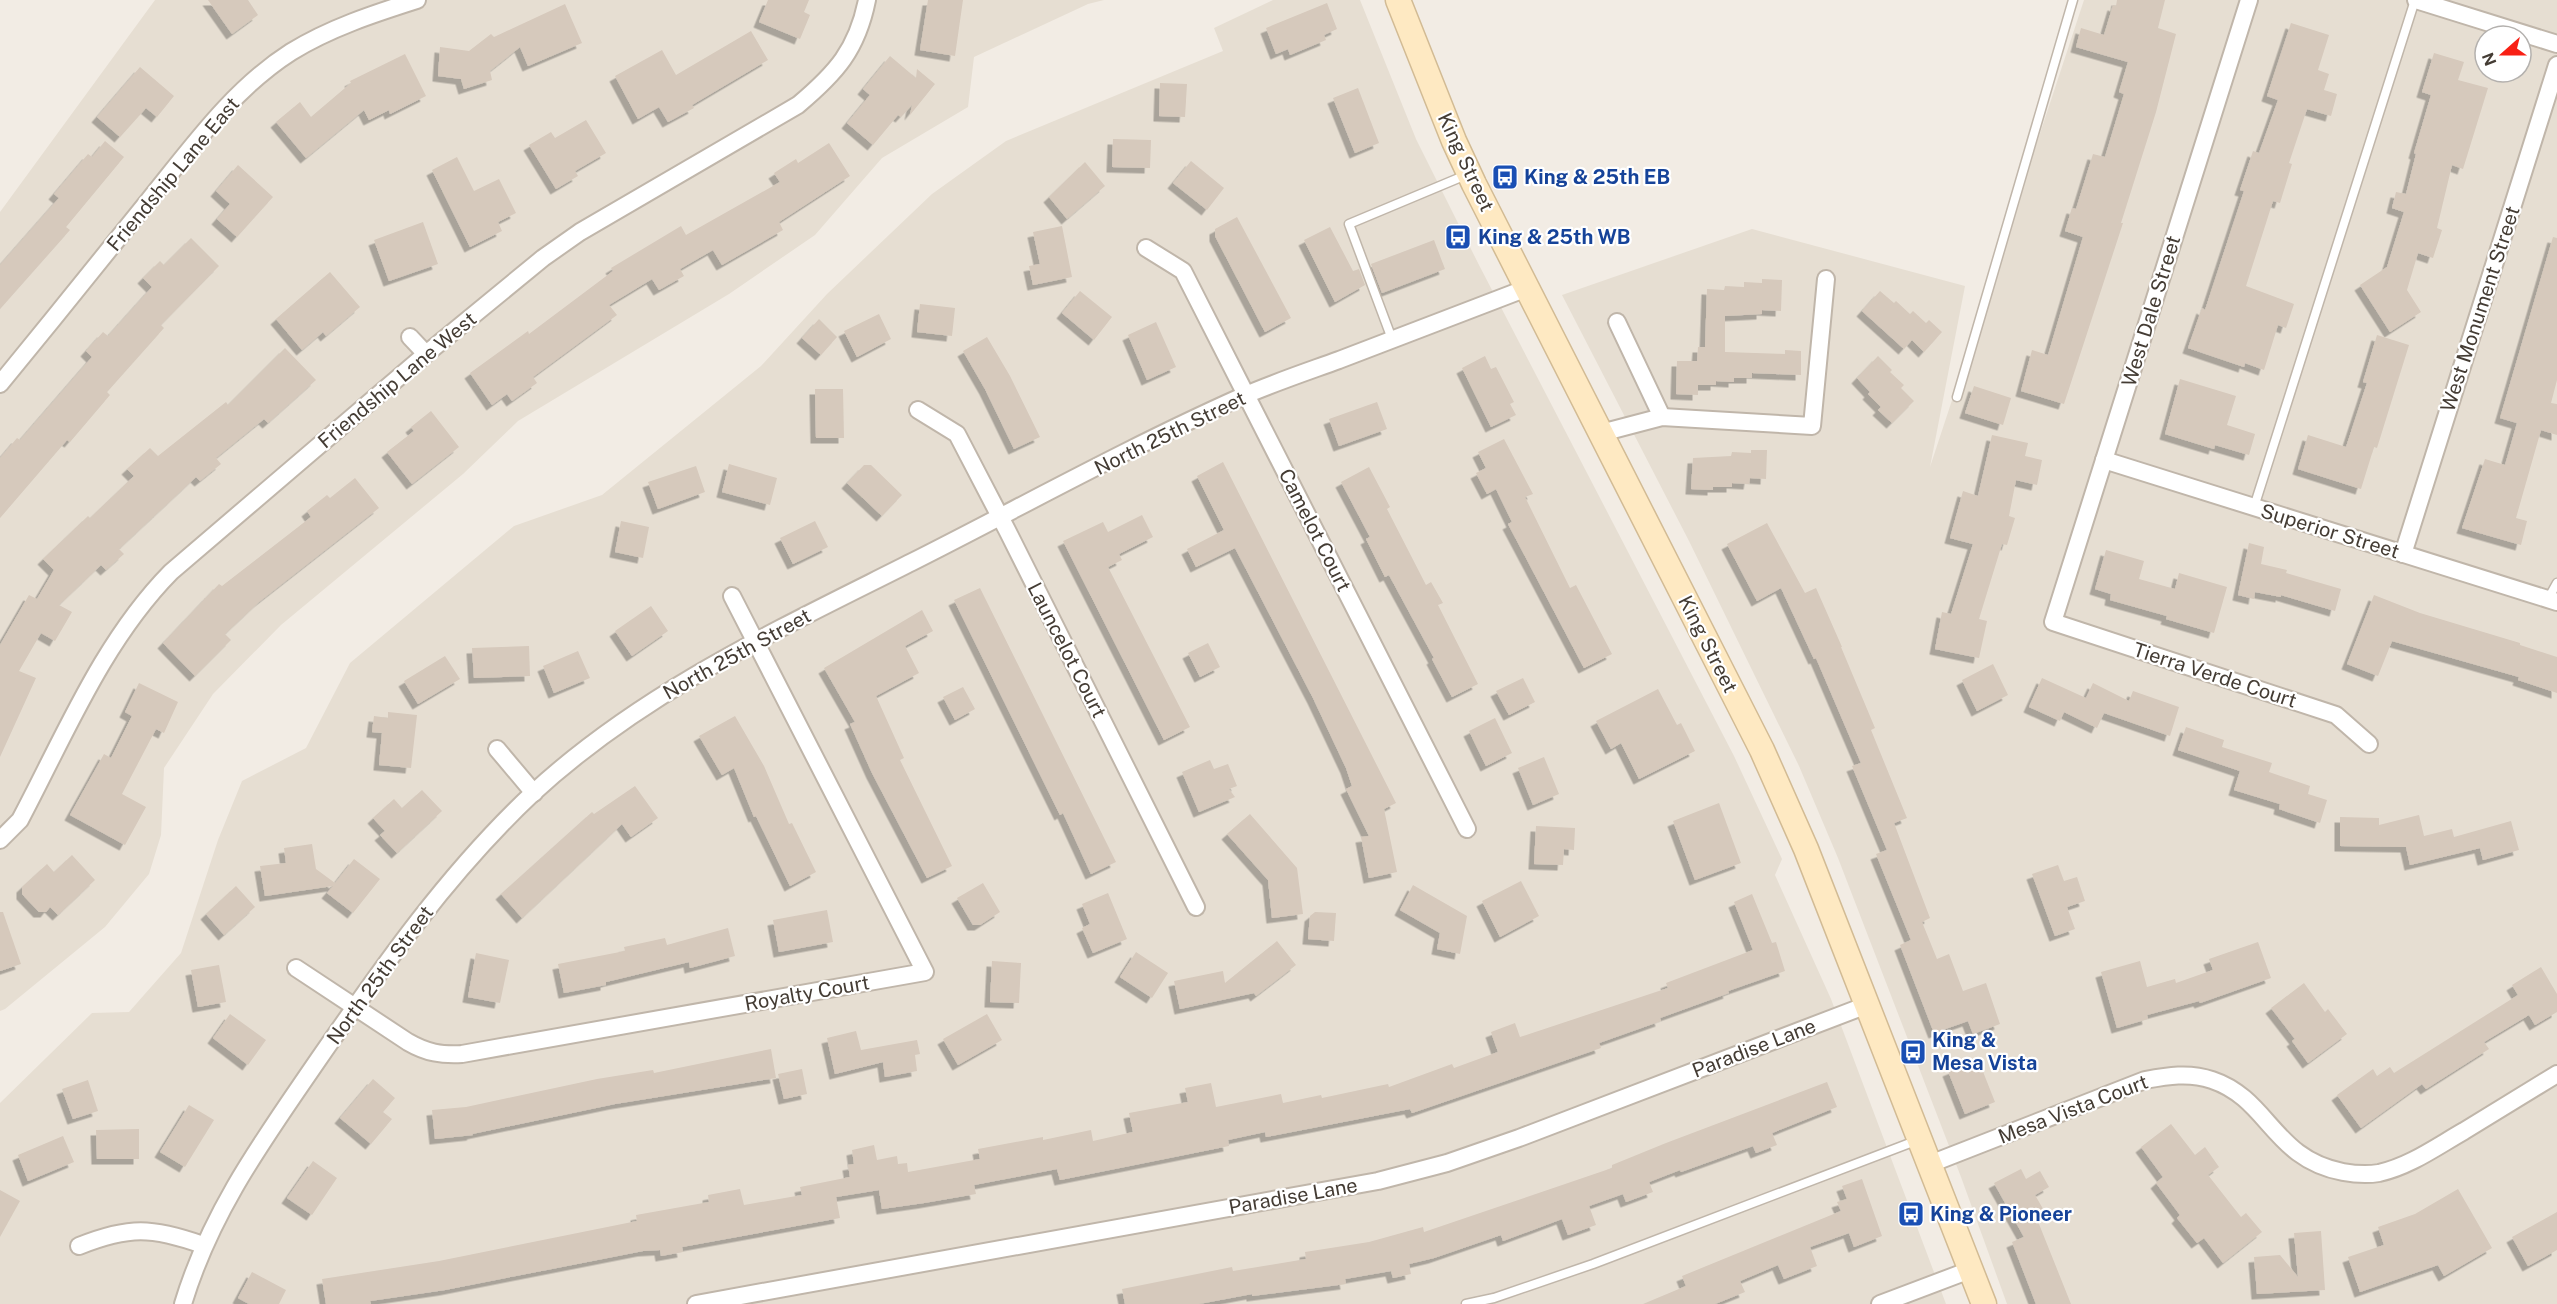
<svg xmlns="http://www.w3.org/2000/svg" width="2557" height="1304" font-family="'Public Sans',sans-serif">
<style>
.residential{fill:#e6ded2;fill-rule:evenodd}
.building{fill:#d6c9bc;filter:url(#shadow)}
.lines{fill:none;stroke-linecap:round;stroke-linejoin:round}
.lane-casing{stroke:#c0b6aa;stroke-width:11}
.street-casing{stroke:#c0b6aa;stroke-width:20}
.secondary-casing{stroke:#d2bb94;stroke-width:27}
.lane{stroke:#fff;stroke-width:8}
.street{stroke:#fff;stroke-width:16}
.secondary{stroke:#fee9c2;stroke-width:24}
.labels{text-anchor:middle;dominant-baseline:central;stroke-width:4.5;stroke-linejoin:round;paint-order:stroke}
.street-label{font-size:20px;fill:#443c34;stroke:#fff}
.transit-label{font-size:20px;font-weight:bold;fill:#164399;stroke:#fff;text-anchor:start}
</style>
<defs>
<filter id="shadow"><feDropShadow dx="-5.5" dy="5.5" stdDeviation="0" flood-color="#0004"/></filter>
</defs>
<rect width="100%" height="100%" fill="#f2ece4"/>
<g class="residential">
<path d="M155 0H1104L1088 4 974 57 968 107 882 158 815 235 729 294 518 421 463 474 281 625 213 694 164 768 161 835 149 874 105 927 5 1009 0 1011V212Z"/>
<path d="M1273 0H1360L1416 139 1479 265 1734 756 1782 859 1775 875 1831 999 1946 1304H0V1103L92 1013 129 1012 181 953 218 840 242 781 306 748 350 663 514 526 602 495 761 366 827 294 932 194 1006 141 1223 51 1214 28Z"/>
<path d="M2084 0H2557V1304H2007L1961 1177 1838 858 1799 766 1689 541 1562 295 1752 229 1965 286 1930 467ZM2485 36H2521V72H2485Z"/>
</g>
<g class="building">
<path d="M208 0H248L258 15 232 34Z"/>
<path d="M768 0H809L804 12 810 15 800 39 759 22Z"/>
<path d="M928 0H963L955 56 920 50Z"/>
<path d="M2117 0H2165L2158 28 2176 34 2156 112 2121 223H2123L2064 404 2021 391 2032 350 2048 355 2083 237 2065 231 2072 208 2076 209 2093 154 2105 157 2124 94 2119 92 2128 62 2076 47 2081 28 2104 35 2113 5 2116 6Z"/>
<path d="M1327 3 1337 29 1324 35 1326 40 1290 55 1288 49 1276 54 1266 28Z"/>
<path d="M565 4 582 43 528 66 520 47 490 71 492 80 464 89 461 79 438 76 440 47 469 51 491 34 494 37Z"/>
<path d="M2291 23 2329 35 2318 70 2329 74 2324 90 2337 94 2331 116 2307 109 2289 163 2292 164 2280 203 2273 201 2246 286 2294 304 2286 328 2278 325 2264 370 2245 363 2244 367 2188 348 2202 308 2205 310 2244 191 2240 190 2253 151 2259 153 2278 100 2267 96Z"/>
<path d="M751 31 768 60 692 105 694 108 668 122 659 107 638 119 615 76 662 50 676 75Z"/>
<path d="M2434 53 2464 62 2458 80 2488 88 2463 169 2452 165 2437 228 2442 230 2433 258 2418 253 2407 290 2421 312 2390 332 2360 285 2387 267 2404 212 2392 208 2396 192 2406 194 2416 154 2414 153 2431 95 2422 92Z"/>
<path d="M405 54 426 96 390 114 389 110 369 120 364 110 306 158 276 122 300 102 311 117 351 83 350 81Z"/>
<path d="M890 56 916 78 917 69 935 84 910 115 912 105 901 117 898 115 873 145 847 123 870 95 863 89Z"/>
<path d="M140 67 174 96 157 117 146 108 120 137 97 117Z"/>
<path d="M1160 83 1187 84 1185 117 1159 116Z"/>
<path d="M1358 88 1379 143 1355 153 1333 98Z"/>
<path d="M586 120 606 153 575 171 578 176 556 189 529 145 551 132 555 138Z"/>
<path d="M1113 139 1151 140 1150 168 1112 167Z"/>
<path d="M105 141 124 157 66 227 70 230 0 309V265L59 198 54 194 88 154 92 157Z"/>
<path d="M829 143 850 176 779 222 783 230 722 265 713 250 680 269 684 276 659 290 652 279 609 305 617 315 533 377 537 383 512 401 507 394 492 405 470 373 528 331 529 334 613 271 611 268 681 226 686 235 780 182 774 173 796 159 798 163Z"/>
<path d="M457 157 474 191 499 179 516 213 498 222 502 231 470 247 432 170Z"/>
<path d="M1191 161 1224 188 1207 210 1173 183Z"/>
<path d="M1085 162 1105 186 1067 219 1049 197Z"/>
<path d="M238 165 273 197 237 237 217 219 230 204 216 191Z"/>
<path d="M1237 217 1291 318 1265 332 1215 236V229Z"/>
<path d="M423 222 438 264 389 281 374 240Z"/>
<path d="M1062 226 1072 277 1033 285 1029 266 1040 264 1033 232Z"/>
<path d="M1330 227 1353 271 1359 269 1365 285 1335 302 1304 240Z"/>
<path d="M2553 237 2557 238V380L2551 403 2557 404V435L2541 430 2516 518 2527 521 2521 545 2462 528 2485 459 2505 465 2517 423 2500 418Z"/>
<path d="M191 238 219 266 161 325 164 328 107 392 110 395 70 442 67 440 0 518V458L17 438 20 440 92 357 86 351 103 332 108 336 152 287 143 278 160 261 164 265Z"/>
<path d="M1434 240 1445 269 1382 293 1371 264Z"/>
<path d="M330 272 360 307 326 336 323 332 302 350 276 319Z"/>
<path d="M1762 279 1782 280 1781 311 1762 310V314L1725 316V352L1785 354V350L1801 351V375L1752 373V378H1734V382L1716 381V385H1698V395L1676 394 1677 361H1697L1698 347H1705L1707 289 1724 290 1725 286 1744 287V282L1762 283Z"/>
<path d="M1080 291 1112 317 1094 340 1062 313Z"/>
<path d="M1880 291 1894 303 1896 301 1910 314 1913 311 1926 323 1929 320 1942 332 1924 352 1912 340 1904 349 1862 311Z"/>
<path d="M920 304 955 308 952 336 917 332Z"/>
<path d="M879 314 891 339 857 357 844 331Z"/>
<path d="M819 319 837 337 821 355 802 338Z"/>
<path d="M1156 322 1176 367 1147 380 1128 335Z"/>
<path d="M2377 335 2409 345 2377 448 2374 447 2361 489 2298 469 2308 435 2346 447 2367 383 2363 382Z"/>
<path d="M987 337 1010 376 1040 437 1014 449 985 389 963 351Z"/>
<path d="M285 348 316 380 268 423 264 419 216 458 221 464 200 481 196 477 119 549 124 554 106 570 101 565 59 605 72 612 55 641 41 633 19 671 36 678 0 757V645L29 595 37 599 54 570 43 559 88 516 90 518 134 476 127 469 150 448 158 456 226 402 228 405Z"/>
<path d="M1485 356 1491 369 1496 367 1514 402 1510 404 1516 415 1491 427 1462 368Z"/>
<path d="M1878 356 1892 370 1890 372 1904 385 1901 388 1914 401 1892 423 1878 410 1881 407 1868 394 1870 392 1857 378Z"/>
<path d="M2180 379 2236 396 2227 425 2255 434 2249 455 2215 445 2214 449 2165 434Z"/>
<path d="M1974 386 2011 398 2003 425 1965 413Z"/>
<path d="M815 389H843L844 438H816Z"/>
<path d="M1377 402 1387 429 1339 446 1329 419Z"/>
<path d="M431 411 459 447 412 484 387 452 414 431 411 427Z"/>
<path d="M1992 435 2028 443 2025 456 2042 460 2037 485 2016 480 2009 516 2015 518 2007 545 2002 544 1979 619 1987 621 1979 658 1935 649 1942 612 1951 614 1973 544 1950 538 1963 491 1978 496Z"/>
<path d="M1504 439 1533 494 1525 497 1570 588 1576 585 1612 654 1584 668 1508 524 1512 522 1496 489 1487 494 1476 473 1486 468 1478 452Z"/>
<path d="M1751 450H1767L1766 479 1750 478 1749 484 1732 483V487H1713V490L1691 489 1693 458 1731 456 1732 452 1751 453Z"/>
<path d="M1223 462 1396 803 1384 809 1397 872 1369 878 1361 837 1369 836 1346 789 1352 786 1346 768 1313 698 1235 548 1196 567 1187 549 1224 530 1197 476Z"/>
<path d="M729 464 777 478 770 505 722 492Z"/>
<path d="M864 465H871L902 495 882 516 847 483Z"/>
<path d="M696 466 705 492 658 509 648 482Z"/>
<path d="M1369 467 1390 507 1387 509 1426 585 1431 582 1443 603 1438 605 1478 684 1452 697 1432 659 1434 658 1389 575 1385 577 1366 539 1370 537 1341 482Z"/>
<path d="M355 478 379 508 259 602 225 634 231 640 195 676 163 643 219 584 222 586 311 517 307 511 327 495 330 498Z"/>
<path d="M1142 515 1153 537 1119 554 1122 560 1108 567 1190 727 1164 740 1063 541 1103 522 1108 532Z"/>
<path d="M621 521 649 527 643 558 615 552Z"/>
<path d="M815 521 828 547 793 564 780 538Z"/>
<path d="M1767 523 1805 593 1816 588 1842 647H1841L1875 728 1871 730 1907 818 1894 823 1930 918 1922 922 1937 959 1949 954 1963 991 1986 983 2000 1024 1973 1034 1968 1021 1934 1033 1900 945 1911 940 1876 854 1887 850 1852 766 1861 763 1816 658 1814 659 1781 588 1757 601 1727 544Z"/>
<path d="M2249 543 2264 547 2261 564 2287 570 2286 573 2341 589 2335 611 2281 595V597L2255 592 2254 599 2238 595Z"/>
<path d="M2106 550 2144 561 2139 579 2175 589 2179 573 2227 587 2214 633 2166 619 2167 616 2110 600 2111 594 2095 589Z"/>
<path d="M980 588 1116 862 1091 874 1063 813 1060 815 954 600Z"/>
<path d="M2374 595 2420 613 2520 643V645L2557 657V693L2518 680 2519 677 2392 641 2378 676 2347 664Z"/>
<path d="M651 606 668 631 632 656 615 631Z"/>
<path d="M922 610 933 631 905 646 919 673 876 696 904 758 900 760 952 866 927 878 872 773 850 724 855 722 824 668Z"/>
<path d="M1208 643 1220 667 1200 677 1188 653Z"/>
<path d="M529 646 530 676 474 678 472 648Z"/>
<path d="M578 651 590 678 554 693 543 666Z"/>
<path d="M445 656 460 679 418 704 404 681Z"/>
<path d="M1993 664 2008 695 1977 711 1962 680Z"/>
<path d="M1523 678 1535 702 1509 715 1496 691Z"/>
<path d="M2042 678 2086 698 2093 683 2129 701 2133 691 2179 707 2170 736 2104 713 2097 728 2064 712 2060 721 2029 707Z"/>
<path d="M139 683 178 702 164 733 156 729 122 794 146 807 125 845 70 815 104 754 111 758 132 716 125 712Z"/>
<path d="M963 687 975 709 955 720 943 697Z"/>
<path d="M1658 689 1677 725 1681 723 1695 751 1639 779 1621 743 1611 749 1596 721Z"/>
<path d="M388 712 417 715 411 768 379 765 382 733 372 732 374 716 388 718Z"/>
<path d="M735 716 764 766 789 824 792 823 816 872 790 886 756 816 754 817 734 768 722 775 699 736Z"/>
<path d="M1495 718 1512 753 1486 766 1469 731Z"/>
<path d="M2186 727 2224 740 2222 747 2272 763 2269 772 2310 786 2308 794 2327 800 2320 823 2279 809 2280 804 2234 790 2240 771 2178 750Z"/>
<path d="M1544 757 1559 794 1533 805 1518 768Z"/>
<path d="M1210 760 1214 769 1228 764 1237 786 1229 789 1235 797 1199 812 1182 772Z"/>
<path d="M635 786 658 818 631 837 622 824 522 918 501 894 592 812 594 814Z"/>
<path d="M422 790 442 811 397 853 380 835 385 831 373 818 394 799 402 808Z"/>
<path d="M1719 803 1741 863 1695 880 1673 821Z"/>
<path d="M1250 814 1297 868 1303 914 1272 918 1268 880 1227 834Z"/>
<path d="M2419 815 2424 836 2452 829 2454 837 2511 821 2519 850 2483 860 2480 848 2410 865 2406 847 2340 846V817L2379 818V825Z"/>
<path d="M1536 826 1575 828 1574 850 1564 849 1563 865 1534 864Z"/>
<path d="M312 844 316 869 335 883 354 859 380 879 353 913 327 893 333 886 265 896 260 866 286 863 284 848Z"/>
<path d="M72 855 95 880 58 915 50 907 46 912H39L22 894V887L47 864 54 872Z"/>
<path d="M2058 865 2064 881 2077 877 2085 901 2067 907 2075 929 2055 936 2032 874Z"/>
<path d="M1521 881 1539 916 1500 937 1482 901Z"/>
<path d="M983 883 1000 912 980 925H973L957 898Z"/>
<path d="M1413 885 1467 916 1460 954 1437 949 1440 933 1400 910Z"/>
<path d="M236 886 255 907 224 935 206 914Z"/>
<path d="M1108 893 1127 939 1093 953 1082 928 1090 924 1082 904Z"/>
<path d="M1752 894 1772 943 1776 942 1785 971 1728 991 1729 993 1660 1018 1661 1021 1599 1043 1601 1048 1412 1113 1410 1109 1266 1137 1265 1132 1228 1140 1229 1146 1060 1180 1057 1169 974 1185 976 1194 924 1203 882 1209 879 1190 836 1197 840 1218 682 1247 683 1252 661 1256 660 1250 643 1251 445 1290 370 1301 371 1304H326L322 1279 439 1261 637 1221 636 1215 709 1202 708 1195 740 1189 744 1205 802 1195 800 1187 850 1177 848 1165 854 1164 852 1150 874 1145 877 1160 897 1156 898 1164 907 1163 908 1172 980 1159 978 1149 1043 1137V1140L1091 1130 1093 1141 1133 1132 1129 1113 1188 1102 1185 1088 1211 1083 1216 1107 1281 1094 1283 1103 1321 1095 1322 1098 1388 1084 1389 1087 1452 1064 1454 1068 1498 1052 1491 1032 1515 1023 1520 1037 1668 988 1666 983 1753 950 1734 902Z"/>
<path d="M827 910 833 942 779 952 773 920Z"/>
<path d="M0 912H3L21 964 0 971Z"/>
<path d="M1315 912 1336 913 1334 941 1308 939 1310 916Z"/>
<path d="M728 928 735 956 690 968 689 962 606 982V985L564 993 558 964 625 951 624 947 665 938 667 945Z"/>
<path d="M1277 941 1296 965 1256 996 1254 993 1180 1009 1174 981 1223 971 1225 983Z"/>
<path d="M2258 942 2271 978 2200 1003 2199 1001 2147 1015 2148 1019 2117 1028 2101 972 2140 961 2147 987 2175 979 2176 983 2213 970 2209 959Z"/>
<path d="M1136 952 1168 973 1152 998 1120 977Z"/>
<path d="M476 953 509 960 500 1003 468 997Z"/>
<path d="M992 961 1021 963 1019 1003 990 1002Z"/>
<path d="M219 965 226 1002 198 1007 191 970Z"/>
<path d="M2541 967 2557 994V1012L2535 1025 2529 1015 2484 1042 2489 1049 2426 1089 2422 1084 2361 1128 2337 1095 2373 1069 2377 1076 2390 1067 2394 1073 2518 995 2512 985Z"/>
<path d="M2304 983 2325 1012 2328 1009 2347 1034 2308 1063 2292 1041 2295 1039 2271 1008Z"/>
<path d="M230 1014 266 1040 248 1065 213 1038Z"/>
<path d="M987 1014 1002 1040 958 1065 943 1039Z"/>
<path d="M856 1031 861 1050 917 1040 920 1054 915 1055 917 1071 885 1077 883 1062 835 1074 827 1038Z"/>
<path d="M771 1049 776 1078 615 1104 472 1134 473 1135 435 1139 432 1110 466 1107 597 1079 653 1070 654 1073Z"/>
<path d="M1978 1059 1995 1102 1965 1114 1948 1071Z"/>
<path d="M802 1069 807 1094 784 1099 778 1074Z"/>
<path d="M373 1079 395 1098 383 1112 392 1119 371 1144 340 1118Z"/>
<path d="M88 1080 98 1111 73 1119 62 1089Z"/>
<path d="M1827 1082 1837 1107 1772 1133 1777 1145 1756 1153 1753 1146 1681 1172 1680 1170 1649 1182 1653 1192 1626 1202 1623 1194 1589 1206 1596 1225 1568 1235 1562 1219 1503 1241 1501 1235 1434 1258 1409 1264 1411 1274 1393 1278 1391 1271 1345 1279 1346 1284 1252 1296V1294L1199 1304H1125L1122 1289 1232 1267 1233 1271 1306 1259 1305 1252 1369 1242 1423 1227 1424 1232 1612 1168V1165L1666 1143Z"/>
<path d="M189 1105 214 1120 185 1167 160 1152Z"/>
<path d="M2171 1124 2195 1155 2205 1147 2219 1167 2208 1175 2241 1217 2246 1213 2262 1232 2223 1263 2204 1238 2197 1243 2177 1218 2180 1215 2156 1183 2163 1177 2141 1147Z"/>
<path d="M139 1129V1159H97L96 1130Z"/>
<path d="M63 1136 74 1162 28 1181 18 1155Z"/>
<path d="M313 1161 337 1178 312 1215 287 1198Z"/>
<path d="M2021 1169 2026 1179 2040 1171 2049 1187 2035 1195 2046 1214 2037 1219 2071 1304H2036L2012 1242 2024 1237 1994 1183Z"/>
<path d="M1862 1179 1882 1236 1854 1247 1849 1233 1810 1247 1817 1266 1784 1279 1778 1265 1740 1281 1745 1292 1715 1304H1643L1686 1286 1682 1276 1841 1211 1837 1202 1847 1199 1842 1186Z"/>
<path d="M2458 1189 2492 1248 2444 1276 2438 1265 2360 1292 2348 1257 2384 1245 2378 1227 2415 1214Z"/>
<path d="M0 1190 20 1201 0 1237Z"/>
<path d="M2557 1212V1250L2528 1266 2512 1237Z"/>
<path d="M2321 1231 2325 1290 2257 1294 2254 1257 2280 1255 2298 1277 2294 1233Z"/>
<path d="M252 1272 286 1290 279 1304H249L238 1298Z"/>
</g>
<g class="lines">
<defs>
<g id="lane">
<path d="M1392 339 1349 224 1466 175"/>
<path d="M1957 397 2073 0"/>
<path d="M2254 507 2415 0"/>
<path d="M2548 599 2557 583"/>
<path d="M1466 1304 1494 1298 1593 1264 1918 1140"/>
</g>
<g id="street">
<path d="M2249 0 2053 622 2336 715 2369 744"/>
<path d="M2416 0 2557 44"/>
<path d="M1146 248 1183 271 1467 829"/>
<path d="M1617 322 1662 417"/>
<path d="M410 337 426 354"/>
<path d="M0 384C50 323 100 261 149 200 192 147 233 89 291 52 330 28 373 14 417 0"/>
<path d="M918 410 957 434 1007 530 1196 907"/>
<path d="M1601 433 1662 417 1812 426 1826 279"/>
<path d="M2104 460 2557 602"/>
<path d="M2403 554 2557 65"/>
<path d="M497 749 534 793"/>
<path d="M0 840 20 820C65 735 103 641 171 572L426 354 543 258 580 232 798 105C836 73 857 50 867 0"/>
<path d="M296 968 408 1042C427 1053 441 1055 462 1054L925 972 732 596"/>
<path d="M1930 1164 2145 1080C2167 1076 2189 1072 2212 1080 2269 1099 2273 1159 2343 1172 2354 1174 2367 1175 2379 1173 2410 1166 2436 1147 2464 1131 2495 1112 2526 1093 2557 1074"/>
<path d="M79 1246C129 1226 152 1227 203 1245"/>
<path d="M183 1304C211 1211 264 1139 318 1060 383 966 448 873 532 794 642 692 779 629 912 562 1021 507 1129 447 1241 397 1273 383 1306 372 1339 360 1402 336 1465 312 1527 288"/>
<path d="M696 1304 1378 1181 1447 1163 1519 1138 1867 1005"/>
<path d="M1880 1304 1970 1270"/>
</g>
<path id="secondary" d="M1398 0 1454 141 1474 184 1762 750 1806 849 1984 1304"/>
</defs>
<use href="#lane" class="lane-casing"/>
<use href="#street" class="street-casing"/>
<use href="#secondary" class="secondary-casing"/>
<use href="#lane" class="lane"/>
<use href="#street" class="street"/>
<use href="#secondary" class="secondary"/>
</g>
<defs>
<symbol id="bus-square" viewBox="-11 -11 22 22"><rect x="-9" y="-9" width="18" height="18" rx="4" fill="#1a4fb4" stroke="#fff"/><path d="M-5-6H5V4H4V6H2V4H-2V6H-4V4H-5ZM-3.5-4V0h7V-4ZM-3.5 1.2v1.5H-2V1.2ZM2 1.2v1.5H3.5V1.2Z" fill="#fff"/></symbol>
</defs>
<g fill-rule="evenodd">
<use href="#bus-square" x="1490" y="162" width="30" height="30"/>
<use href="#bus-square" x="1443" y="222" width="30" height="30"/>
<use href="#bus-square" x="1898" y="1037" width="30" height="30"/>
<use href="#bus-square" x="1896" y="1199" width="30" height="30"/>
</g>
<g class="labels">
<g class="street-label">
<text transform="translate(1466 162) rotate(65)">King Street</text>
<text transform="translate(173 174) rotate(-50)">Friendship Lane East</text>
<text transform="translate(2480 309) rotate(-72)">West Monument Street</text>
<text transform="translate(2151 311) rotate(-73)">West Dale Street</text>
<text transform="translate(397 380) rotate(-40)">Friendship Lane West</text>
<text transform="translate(1170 433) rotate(-26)">North 25th Street</text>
<text transform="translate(1315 530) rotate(63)">Camelot Court</text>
<text transform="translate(2330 531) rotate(17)">Superior Street</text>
<text transform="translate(1708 644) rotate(63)">King Street</text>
<text transform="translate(1067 650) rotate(63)">Launcelot Court</text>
<text transform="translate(737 654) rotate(-29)">North 25th Street</text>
<text transform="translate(2215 675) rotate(18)">Tierra Verde Court</text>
<text transform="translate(380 975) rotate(-54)">North 25th Street</text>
<text transform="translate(807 993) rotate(-10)">Royalty Court</text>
<text transform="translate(1754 1048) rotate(-21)">Paradise Lane</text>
<text transform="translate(2073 1109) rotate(-21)">Mesa Vista Court</text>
<text transform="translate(1293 1196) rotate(-10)">Paradise Lane</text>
</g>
<g class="transit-label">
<text x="1524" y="177">King &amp; 25th EB</text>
<text x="1478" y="237">King &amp; 25th WB</text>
<text x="1932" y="1040">King &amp;<tspan x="1932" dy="23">Mesa Vista</tspan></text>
<text x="1930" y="1214">King &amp; Pioneer</text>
</g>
</g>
<g transform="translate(2503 54) rotate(249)"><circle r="28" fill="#ffffff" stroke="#b4b1ae" stroke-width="1.5"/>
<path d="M0-4.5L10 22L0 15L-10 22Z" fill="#f82015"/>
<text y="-9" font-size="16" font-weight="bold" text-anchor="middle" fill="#443c34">N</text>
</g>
</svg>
